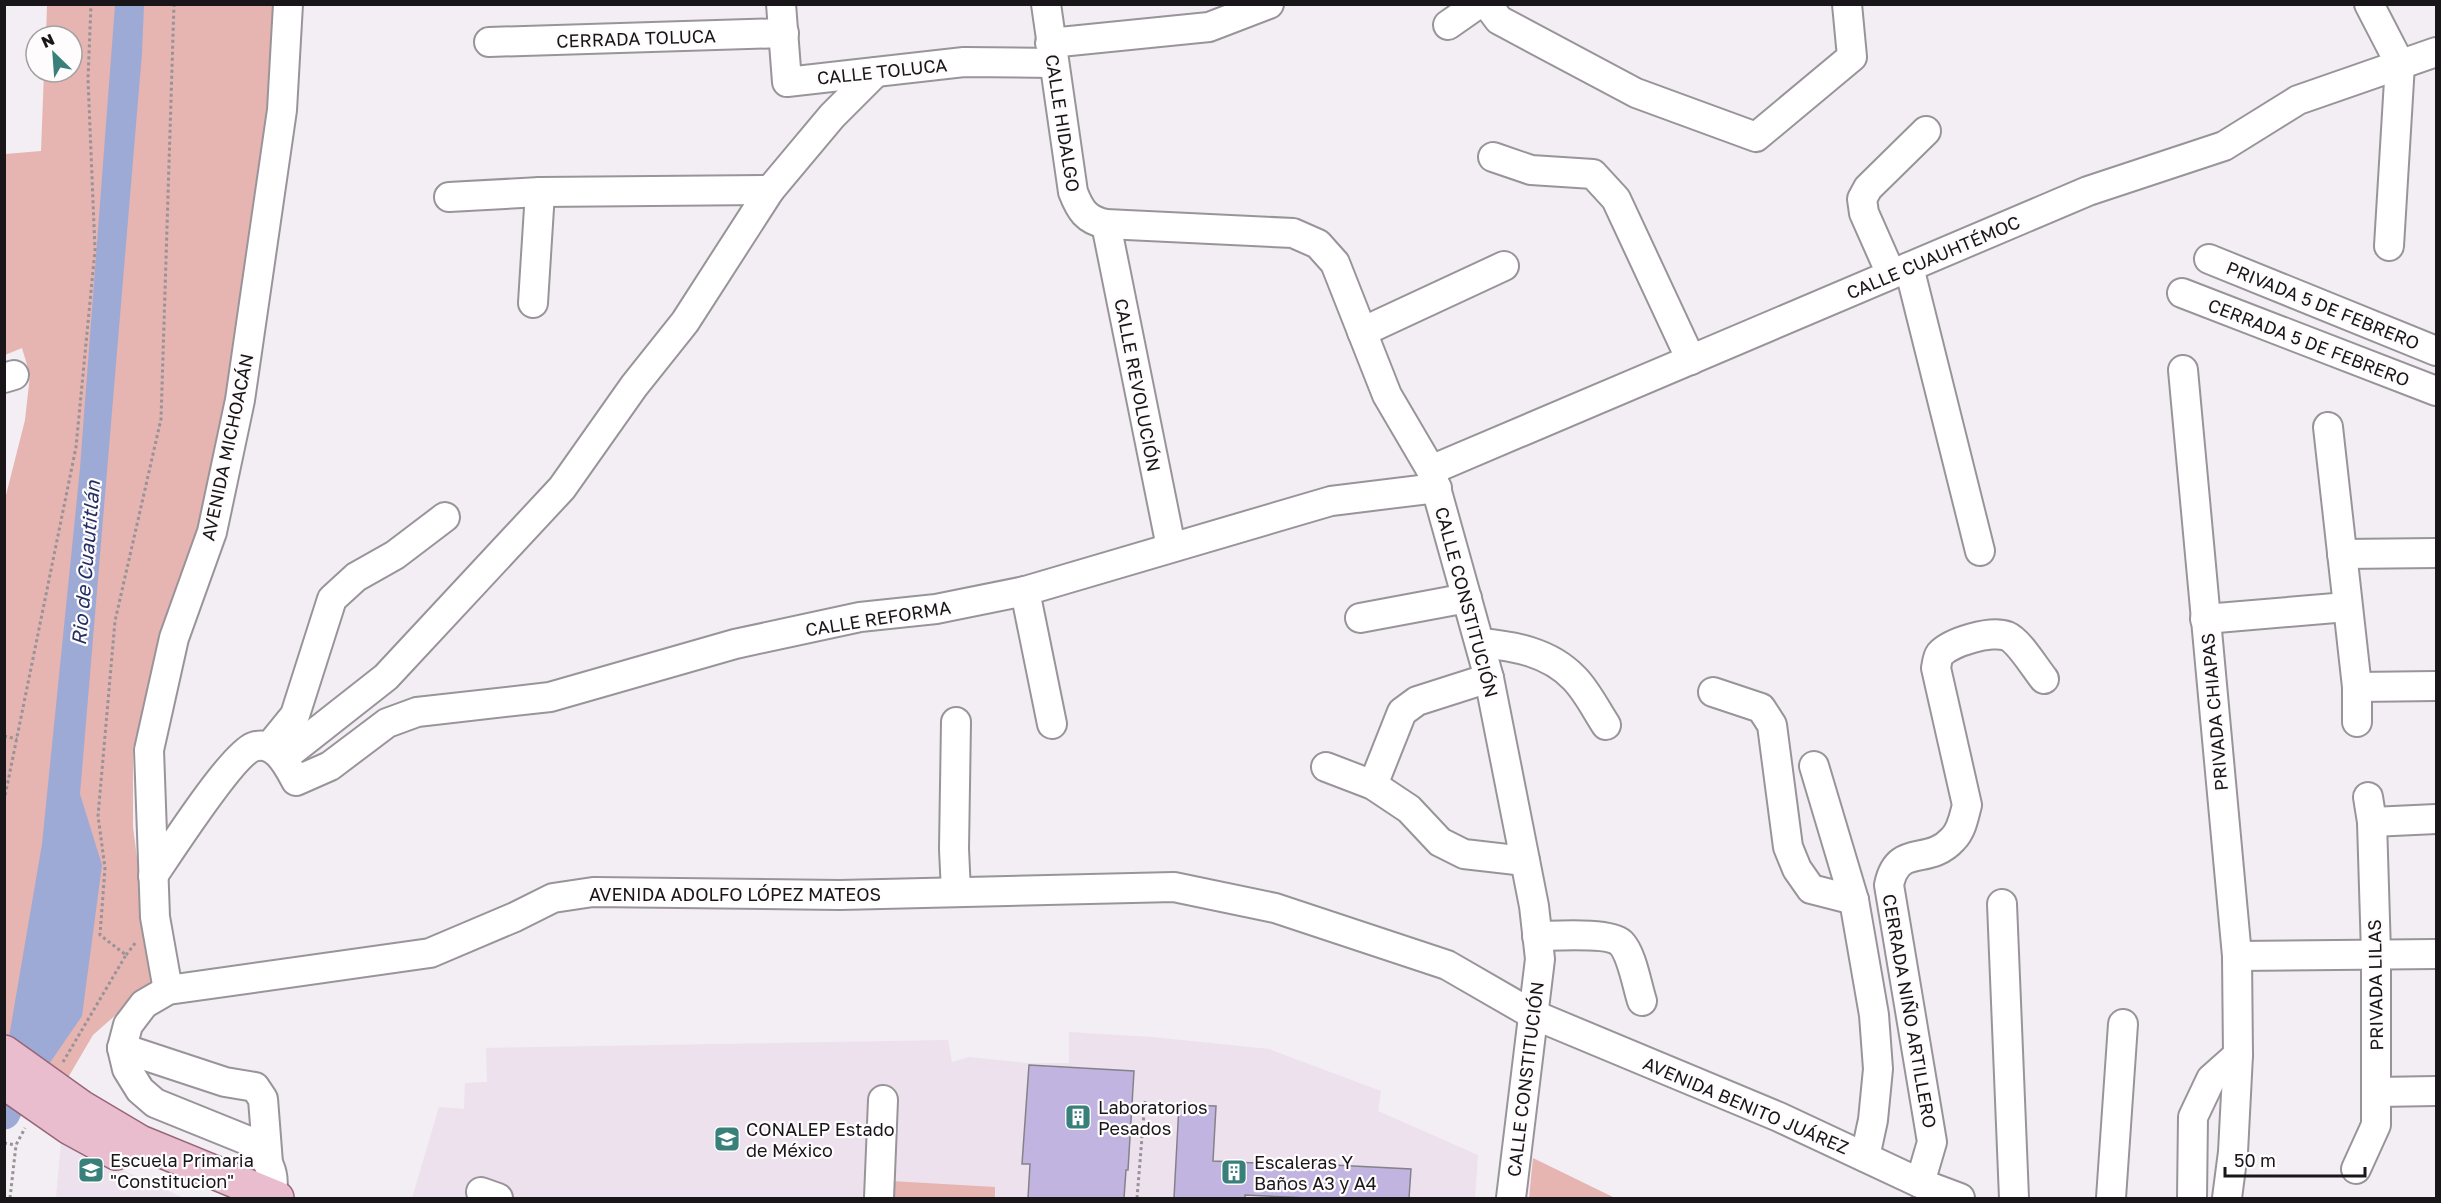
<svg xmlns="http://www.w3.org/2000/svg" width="2441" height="1203" font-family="'Golos Text',sans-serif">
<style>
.built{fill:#ece1ec}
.green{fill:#e6b4b1}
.water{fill:#9daad5}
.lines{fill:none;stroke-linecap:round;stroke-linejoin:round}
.river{stroke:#9daad5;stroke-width:33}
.building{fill:#c2b4e1;stroke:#848288;stroke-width:1.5}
.minor-casing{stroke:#999499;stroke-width:32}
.major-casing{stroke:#966679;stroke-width:36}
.path{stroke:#979397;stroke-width:3;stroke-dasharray:3 3;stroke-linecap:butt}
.minor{stroke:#fff;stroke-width:28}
.major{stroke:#e9bdce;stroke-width:33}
.labels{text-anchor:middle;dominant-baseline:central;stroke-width:4.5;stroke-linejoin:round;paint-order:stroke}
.street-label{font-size:18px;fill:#181618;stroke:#fffcfe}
.poi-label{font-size:18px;fill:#181618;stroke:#fffcfe;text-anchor:start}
.water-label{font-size:20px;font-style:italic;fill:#232f63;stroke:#fffcfe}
</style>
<rect width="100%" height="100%" fill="#f3eef3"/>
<g class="built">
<path d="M1069 1032 1152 1037 1269 1049 1381 1091 1378 1111 1478 1155 1475 1198H412L439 1107 464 1109 465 1083 487 1082 486 1048 948 1040 952 1062 969 1057 1027 1063H1069Z"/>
<path d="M61 1142 184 1198H56Z"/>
</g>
<g class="green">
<path d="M47 5H277L262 167 232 381 201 527 133 748V827L153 982 93 1035 66 1081 5 1034 4 503 25 420 30 375 22 348 5 355V154L41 151 44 72H72V36H46Z"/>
<path d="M1533 1158 1615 1198H1529Z"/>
<path d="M891 1181 995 1187V1198H890Z"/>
</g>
<path class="water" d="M115 5H144L142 53 80 794 102 865 82 1016 47 1067 9 1037 42 844 80 468Z"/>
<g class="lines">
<path class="river" d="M4 1113 26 1065"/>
</g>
<g class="building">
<path d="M1029 1065 1134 1071 1128 1170H1126L1124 1198H1028L1030 1164H1022Z"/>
<path d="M1179 1105 1216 1106 1213 1161 1256 1163 1257 1161 1411 1169 1409 1198H1308L1245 1195V1198H1174Z"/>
</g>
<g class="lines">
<defs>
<g id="minor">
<path d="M781 4 787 82 964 62 1053 63"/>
<path d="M1046 4 1073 192C1080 210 1086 220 1106 224L1293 233 1318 244 1335 263 1387 395 1431 470 1489 678 1534 906 1540 959 1511 1198"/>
<path d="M1487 4 1499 20 1636 93 1756 137 1852 57 1847 4"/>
<path d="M2369 4 2400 64 2389 246"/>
<path d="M1448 25 1478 4"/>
<path d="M489 42 784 33"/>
<path d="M1050 43 1209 27 1269 4"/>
<path d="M1493 157 1531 170 1593 174 1616 199 1691 360"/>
<path d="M449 197 540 192 770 190"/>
<path d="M1106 224 1171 547"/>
<path d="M2209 259 2436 351"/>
<path d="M1909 267 1980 551"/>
<path d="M1891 274 1864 213 1862 199 1868 188 1926 131"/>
<path d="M2182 293 2436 391"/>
<path d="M533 303 540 192"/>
<path d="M1362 332 1504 266"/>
<path d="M2183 370 2237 956 2238 1055 2233 1152 2227 1198"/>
<path d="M4 378 14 375"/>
<path d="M2328 427 2357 687V722"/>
<path d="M1431 470 2088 191 2224 146 2298 100 2436 52"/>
<path d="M2342 554 2436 553"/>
<path d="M1025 591 1052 724"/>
<path d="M1360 618 1467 598"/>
<path d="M2205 619 2347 607"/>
<path d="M1480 643C1514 646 1549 652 1574 678 1587 691 1596 710 1606 725"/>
<path d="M2357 687 2436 686"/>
<path d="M1713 692 1761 708 1772 725 1788 847 1797 869 1811 889 1854 900"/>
<path d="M956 722 954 849 956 892"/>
<path d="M269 747 295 715 332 599 356 577 395 555 445 517"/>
<path d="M283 758 386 677 562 488 634 386 685 322 770 190 832 116 876 72"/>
<path d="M1814 766 1854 900 1874 1015 1878 1069 1873 1120 1865 1157"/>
<path d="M1326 767 1373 785 1409 809 1440 842 1464 854 1525 861"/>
<path d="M1373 785 1402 712 1417 701 1489 678"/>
<path d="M2372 822 2436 819"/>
<path d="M153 876C170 851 231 756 253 747 275 739 288 766 296 781L330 766 387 723 417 712 550 697 735 644 860 617 936 609 1025 591 1331 501 1437 488"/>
<path d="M2002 904 2014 1198"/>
<path d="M1537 936C1555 936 1609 932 1621 943 1632 954 1637 986 1642 1001"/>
<path d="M2237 956 2436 954"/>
<path d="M168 990 155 917 149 750 174 638 212 532 240 400 282 110 288 4"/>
<path d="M122 1048 225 1082 255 1087 263 1099 268 1163"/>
<path d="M2377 1092 2436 1091"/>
<path d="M2356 1169 2376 1125V953L2372 822 2368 797"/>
<path d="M1920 1183 1932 1142 1889 885C1898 842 1928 867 1953 839 1962 830 1964 816 1967 805L1936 668C1937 664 1937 658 1940 654 1951 642 1991 630 2007 636 2019 641 2035 668 2044 679"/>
<path d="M481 1192 498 1198"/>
<path d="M271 1198C277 1172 268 1159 249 1141L155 1103 140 1090 127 1069 122 1048 128 1025 144 1004 168 990 430 953 515 917 553 898 593 892 840 895 1174 887 1275 908 1447 965 1532 1014 1779 1117 1920 1183 1960 1198"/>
<path d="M879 1198 883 1100"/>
<path d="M2111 1198 2123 1024"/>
<path d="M2192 1198 2193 1117 2211 1079 2238 1055"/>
</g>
<g id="major">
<path d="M4 1052 81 1107 140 1142 277 1198"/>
<path d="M4 1082 70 1128 116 1153"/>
</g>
</defs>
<use href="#minor" class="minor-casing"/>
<use href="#major" class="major-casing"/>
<g class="path">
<path d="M4 736 17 739"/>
<path d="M4 801 76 447 95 250 88 79 91 4"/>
<path d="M126 955 136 942"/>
<path d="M63 1062 126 955 100 935 105 868 98 816 115 621 161 419 174 4"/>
<path d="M4 1143 16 1145"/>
<path d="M10 1198 16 1145 25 1128"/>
<path d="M1137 1198 1145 1101"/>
</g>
<use href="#minor" class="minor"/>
<use href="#major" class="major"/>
</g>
<defs>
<symbol id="building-square" viewBox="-11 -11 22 22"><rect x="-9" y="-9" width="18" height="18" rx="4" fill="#39807a" stroke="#fffcfe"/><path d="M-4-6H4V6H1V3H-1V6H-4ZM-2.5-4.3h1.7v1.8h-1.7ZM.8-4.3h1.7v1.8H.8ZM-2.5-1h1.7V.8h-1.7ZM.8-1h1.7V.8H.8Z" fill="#fff"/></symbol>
<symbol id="school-square" viewBox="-11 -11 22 22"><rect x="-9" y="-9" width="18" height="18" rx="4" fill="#39807a" stroke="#fffcfe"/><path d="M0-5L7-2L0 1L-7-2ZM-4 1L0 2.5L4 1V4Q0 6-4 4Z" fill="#fff"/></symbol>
</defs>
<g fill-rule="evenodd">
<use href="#building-square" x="1063" y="1102" width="30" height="30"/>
<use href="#school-square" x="712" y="1124" width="30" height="30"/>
<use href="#school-square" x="76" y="1155" width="30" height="30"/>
<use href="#building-square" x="1219" y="1157" width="30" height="30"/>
</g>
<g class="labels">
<g class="street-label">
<text transform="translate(636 38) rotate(-2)">CERRADA TOLUCA</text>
<text transform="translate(882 71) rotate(-6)">CALLE TOLUCA</text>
<text transform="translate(1063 123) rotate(81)">CALLE HIDALGO</text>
<text transform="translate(1933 257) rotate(-23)">CALLE CUAUHTÉMOC</text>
<text transform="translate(2323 305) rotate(22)">PRIVADA 5 DE FEBRERO</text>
<text transform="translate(2309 342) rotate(21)">CERRADA 5 DE FEBRERO</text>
<text transform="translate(1138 385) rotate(79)">CALLE REVOLUCIÓN</text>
<text transform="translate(227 447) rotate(-78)">AVENIDA MICHOACÁN</text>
<text transform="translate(1467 602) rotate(75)">CALLE CONSTITUCIÓN</text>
<text transform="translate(878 618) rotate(-9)">CALLE REFORMA</text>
<text transform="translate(2214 712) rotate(-95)">PRIVADA CHIAPAS</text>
<text x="735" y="894">AVENIDA ADOLFO LÓPEZ MATEOS</text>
<text transform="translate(2375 985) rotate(-91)">PRIVADA LILAS</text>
<text transform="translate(1910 1011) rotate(80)">CERRADA NIÑO ARTILLERO</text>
<text transform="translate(1525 1079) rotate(-83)">CALLE CONSTITUCIÓN</text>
<text transform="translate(1746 1105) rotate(23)">AVENIDA BENITO JUÁREZ</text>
</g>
<g class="poi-label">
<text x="1098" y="1107">Laboratorios<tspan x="1098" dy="21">Pesados</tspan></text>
<text x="746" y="1129">CONALEP Estado<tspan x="746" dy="21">de México</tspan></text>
<text x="110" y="1160">Escuela Primaria<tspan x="110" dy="21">"Constitucion"</tspan></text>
<text x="1254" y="1162">Escaleras Y<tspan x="1254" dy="21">Baños A3 y A4</tspan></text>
</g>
<g class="water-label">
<text transform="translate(85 563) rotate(-85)">Rio de Cuautitlán</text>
</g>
</g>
<rect width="2441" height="1203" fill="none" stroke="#181618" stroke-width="12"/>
<g transform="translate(54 54) rotate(335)"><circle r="28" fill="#fffcfe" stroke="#a3a0a2" stroke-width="1.5"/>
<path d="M0-4.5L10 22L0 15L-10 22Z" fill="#39807a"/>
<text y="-9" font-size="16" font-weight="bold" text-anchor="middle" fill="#181618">N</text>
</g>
<path d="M2225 1167v9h140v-9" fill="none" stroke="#181618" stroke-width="3"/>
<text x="2234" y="1167" font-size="18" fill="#181618" stroke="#fffcfe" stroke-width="4.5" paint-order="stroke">50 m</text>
</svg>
